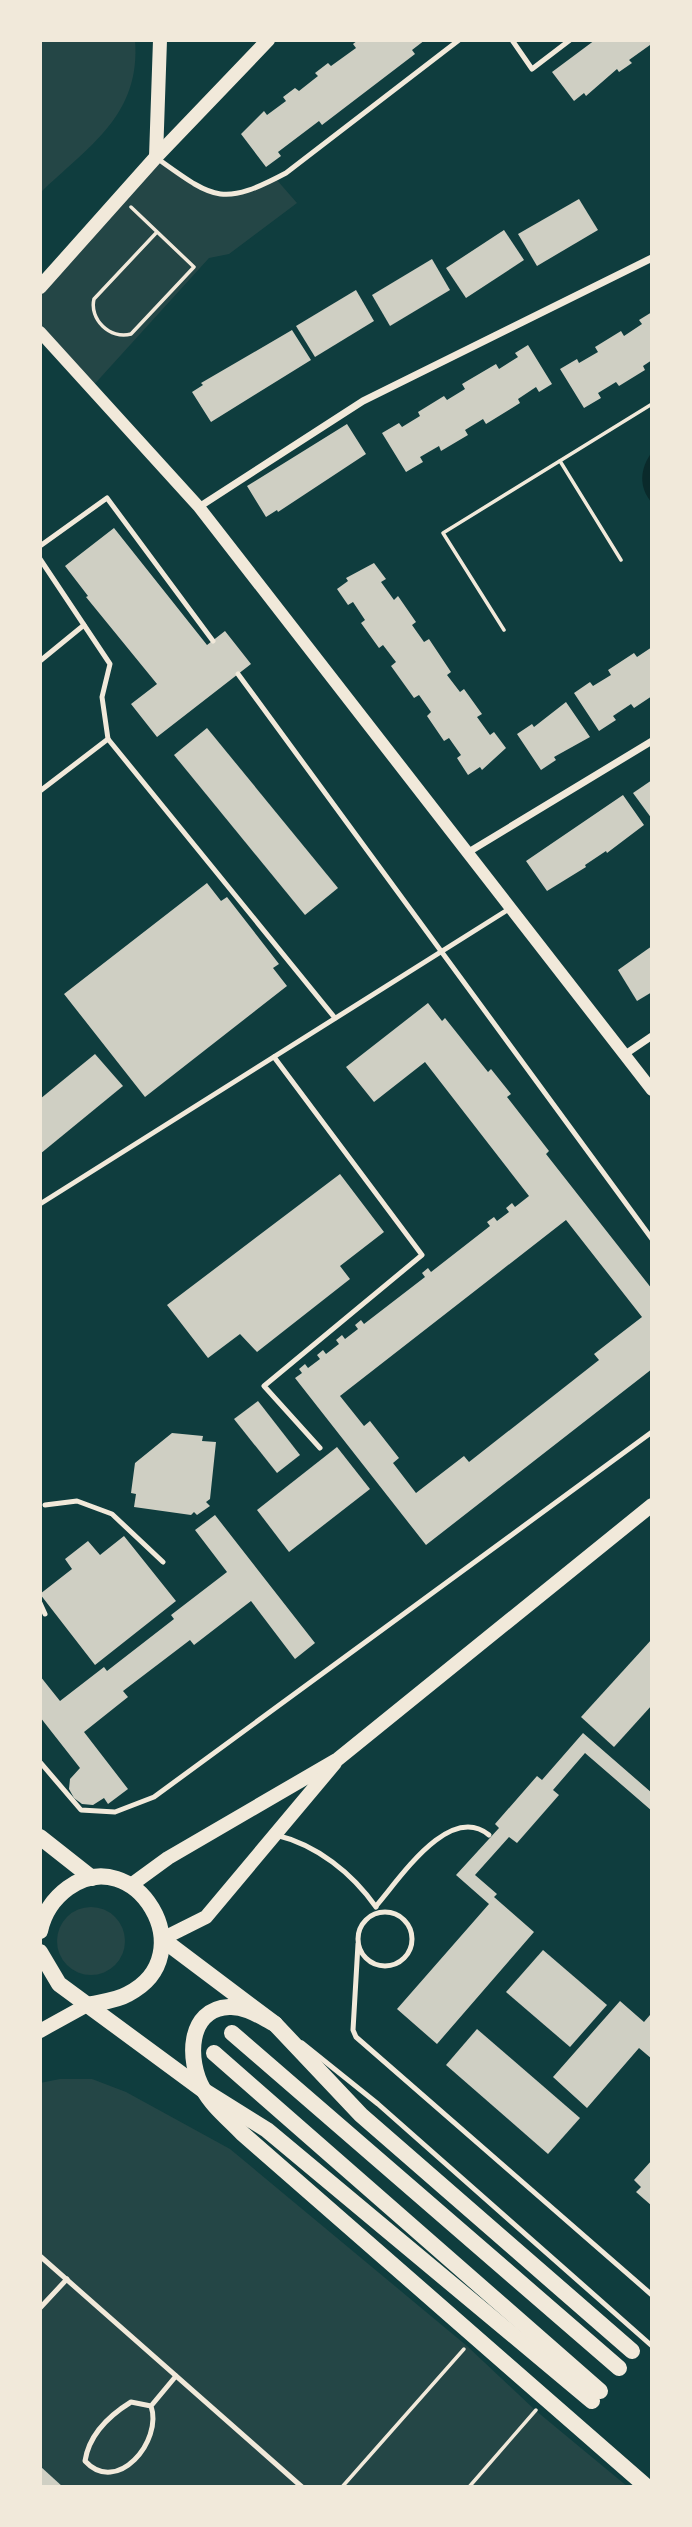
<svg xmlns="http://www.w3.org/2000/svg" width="692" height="2527" font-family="'Fira Sans',sans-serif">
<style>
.green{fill:#244646}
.water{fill:#0a2a2b}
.building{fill:#cfcfc3;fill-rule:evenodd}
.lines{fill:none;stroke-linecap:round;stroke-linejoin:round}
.path{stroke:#f1e9da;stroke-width:3.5}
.service{stroke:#f1e9da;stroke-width:5}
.minor{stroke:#f1e9da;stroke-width:7}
.tertiary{stroke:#f1e9da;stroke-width:12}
.secondary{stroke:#f1e9da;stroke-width:14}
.primary{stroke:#f1e9da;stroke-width:16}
</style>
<rect width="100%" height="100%" fill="#0f3d3e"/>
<g class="green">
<path d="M40 40H135C141 115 89 146 40 193Z"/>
<path d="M156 157C211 197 209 204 276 179L297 203 229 254 209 258 91 388 40 332V287Z"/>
<circle cx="91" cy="1941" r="34"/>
<path d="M60 2079H92L126 2092 230 2149 467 2346 535 2410 628 2487H63L40 2466V2083Z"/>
</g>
<path class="water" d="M652 452V503C638 487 640 468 652 452Z"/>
<g class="building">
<path d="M358 40H425L412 50 415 54 322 125 319 121 278 152 281 156 266 167 241 134 264 111 267 115 286 101 283 97 295 88 299 91 318 76 315 73 328 63 331 66 356 48 353 44Z"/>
<path d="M595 40H652V47L650 45 629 60 632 63 619 72 617 69 586 96 584 93 574 101 552 72Z"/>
<path d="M579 199 598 230 537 266 518 234Z"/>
<path d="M504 230 524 260 466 298 446 268Z"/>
<path d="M432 259 450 290 390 326 372 295Z"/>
<path d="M356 290 374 321 315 357 296 326Z"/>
<path d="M652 312V360L643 366 645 370 619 386 616 382 598 393 601 398 584 408 560 369 577 359 579 363 598 352 595 347 621 331 624 336 642 324 639 320Z"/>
<path d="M292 330 311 360 211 422 192 392 203 385 201 383Z"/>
<path d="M528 345 552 384 539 392 536 387 518 399 520 403 486 424 483 419 465 430 468 435 441 451 439 446 420 457 423 462 406 472 382 433 399 423 402 427 420 416 418 412 444 396 447 400 465 389 462 384 496 364 499 369 518 357 515 353Z"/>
<path d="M347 424 366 454 278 512 277 510 266 517 247 486Z"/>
<path d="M114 528 207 645 225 631 251 664 157 737 131 704 157 684 86 597 88 596 65 566Z"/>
<path d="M374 563 386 579 381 582 394 600 398 596 416 622 412 625 424 642 429 639 451 672 447 675 460 692 464 689 482 714 477 717 490 735 494 732 506 748 482 770 480 767 468 775 457 758 461 755 449 738 444 741 427 716 431 712 419 695 414 698 391 666 396 662 383 645 379 648 361 623 365 620 353 602 348 605 337 589 348 581 346 578Z"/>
<path d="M652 647V696L634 708 631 704 613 716 616 720 599 731 574 693 590 682 593 686 611 675 608 670 634 653 637 657Z"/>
<path d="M566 702 590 737 554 757 556 760 541 770 517 734 532 724 534 727Z"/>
<path d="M207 728 338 888 305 915 174 755Z"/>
<path d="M652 780V819L633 793Z"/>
<path d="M623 795 644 825 607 853 606 851 585 865 586 867 547 891 526 861Z"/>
<path d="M207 883 221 901 227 897 279 964 273 968 287 986 145 1097 64 994Z"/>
<path d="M652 946V992L637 1001 618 970Z"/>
<path d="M428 1003 442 1021 445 1018 488 1072 491 1069 511 1094 507 1097 549 1151 546 1154 652 1289V1369L426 1545 295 1378 302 1373 299 1369 305 1364 308 1368 320 1359 317 1355 323 1350 326 1354 339 1344 336 1340 342 1335 345 1339 358 1329 355 1325 361 1320 364 1324 425 1277 422 1273 428 1268 431 1272 490 1226 487 1222 494 1217 497 1221 509 1212 506 1208 512 1203 515 1207 529 1196 425 1062 374 1102 346 1067ZM566 1220 642 1317 594 1354 599 1360 469 1462 464 1456 416 1493 393 1463 399 1458 370 1421 364 1426 340 1396Z"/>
<path d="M95 1054 123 1086 40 1154V1099Z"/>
<path d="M340 1174 384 1232 340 1266 350 1279 257 1352 240 1334 208 1358 167 1305Z"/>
<path d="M258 1401 300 1455 277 1473 234 1419Z"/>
<path d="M172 1433 203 1436 202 1441 216 1442 210 1499 206 1502 210 1506 197 1515 194 1512 191 1515 134 1507 136 1494 131 1493 135 1463Z"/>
<path d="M337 1447 370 1489 289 1552 257 1510Z"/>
<path d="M215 1515 315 1643 295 1659 251 1601 194 1645 190 1640 123 1691 128 1697 84 1732 128 1789 108 1804 104 1798 93 1805 82 1804 74 1798 69 1789 70 1779 80 1768 40 1717V1676L60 1701 104 1667 107 1671 174 1619 171 1615 227 1572 195 1530Z"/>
<path d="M124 1536 176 1601 95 1665 40 1594 72 1569 65 1559 88 1541 100 1555Z"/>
<path d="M652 1639V1705L614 1747 581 1717Z"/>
<path d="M583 1733 652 1793V1811L585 1753 553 1790 559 1795 517 1843 509 1837 475 1875 497 1894 494 1897 534 1932 437 2044 397 2009 489 1904 456 1875 499 1828 495 1824 537 1776 542 1780Z"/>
<path d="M543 1950 607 2005 570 2047 506 1992Z"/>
<path d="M620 2001 644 2022 650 2015 652 2017V2059L639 2048 587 2108 553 2077Z"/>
<path d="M477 2029 580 2118 548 2154 446 2065Z"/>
<path d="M652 2160V2206L636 2192 641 2187 634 2180Z"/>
<path d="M40 2466 63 2487H40Z"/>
</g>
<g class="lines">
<g class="path">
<path d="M131 207 194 267 131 334C110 340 89 319 94 299L157 232"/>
<path d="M560 461 621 560"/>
<path d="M504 630 443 533 652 404"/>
<path d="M342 2487 464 2349"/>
<path d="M469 2487 536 2410"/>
</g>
<g class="service">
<path d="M512 40 532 69 570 40"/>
<path d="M158 159C214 199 222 207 286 173L459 40"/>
<path d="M40 546 107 498 213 641"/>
<path d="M40 559 110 664 102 697 108 739 40 791"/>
<path d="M40 661 84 625"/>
<path d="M238 674 652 1239"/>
<path d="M108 739 335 1018"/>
<path d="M274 1057 422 1255 264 1386 320 1448"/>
<path d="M40 1204 509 909"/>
<path d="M45 1505 77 1501 112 1514 163 1562"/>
<path d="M40 1603 45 1614"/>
<path d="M40 1762 81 1810 115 1812 154 1797 652 1432"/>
<path d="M276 1835C317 1845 352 1873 376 1907"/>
<path d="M376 1906C399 1880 449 1802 489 1835"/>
<circle cx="385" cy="1939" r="27"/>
<path d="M358 1944 353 2030 356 2037 652 2295"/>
<path d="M302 2043 378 2104 652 2346"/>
<path d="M40 2256 302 2487"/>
<path d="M40 2308 67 2279"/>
<path d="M151 2406C163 2441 117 2496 85 2461 89 2435 110 2415 131 2402L151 2406 176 2376"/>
</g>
<g class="minor">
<path d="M199 507 363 401 652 258"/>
<path d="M467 853 652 741"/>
<path d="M624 1055 652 1036"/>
</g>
<path class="tertiary" d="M40 332 199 507 652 1090"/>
<g class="secondary">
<path d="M156 157 160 40"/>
<path d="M40 287 156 157 268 40"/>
<path d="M131 1885 168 1858 338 1759 652 1505"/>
<path d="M162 1939 206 1917 335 1763"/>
<path d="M40 2031 87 2005"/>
</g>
<g class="primary">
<path d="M40 1837 92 1878"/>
<path d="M40 1931C44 1912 53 1899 68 1888 135 1840 205 1955 128 1994 116 2001 100 2002 87 2005"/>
<path d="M162 1939 275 2024 361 2115 632 2351"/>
<path d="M40 1952 59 1984 203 2090 267 2130 592 2401"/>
<path d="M275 2024C261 2017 246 2006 229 2007 187 2009 187 2061 203 2089 212 2106 230 2120 243 2134L647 2487"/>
<path d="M232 2033 619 2368"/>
<path d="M214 2053 600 2391"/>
</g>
</g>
<rect width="692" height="2527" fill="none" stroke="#f1e9da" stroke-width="84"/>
</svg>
